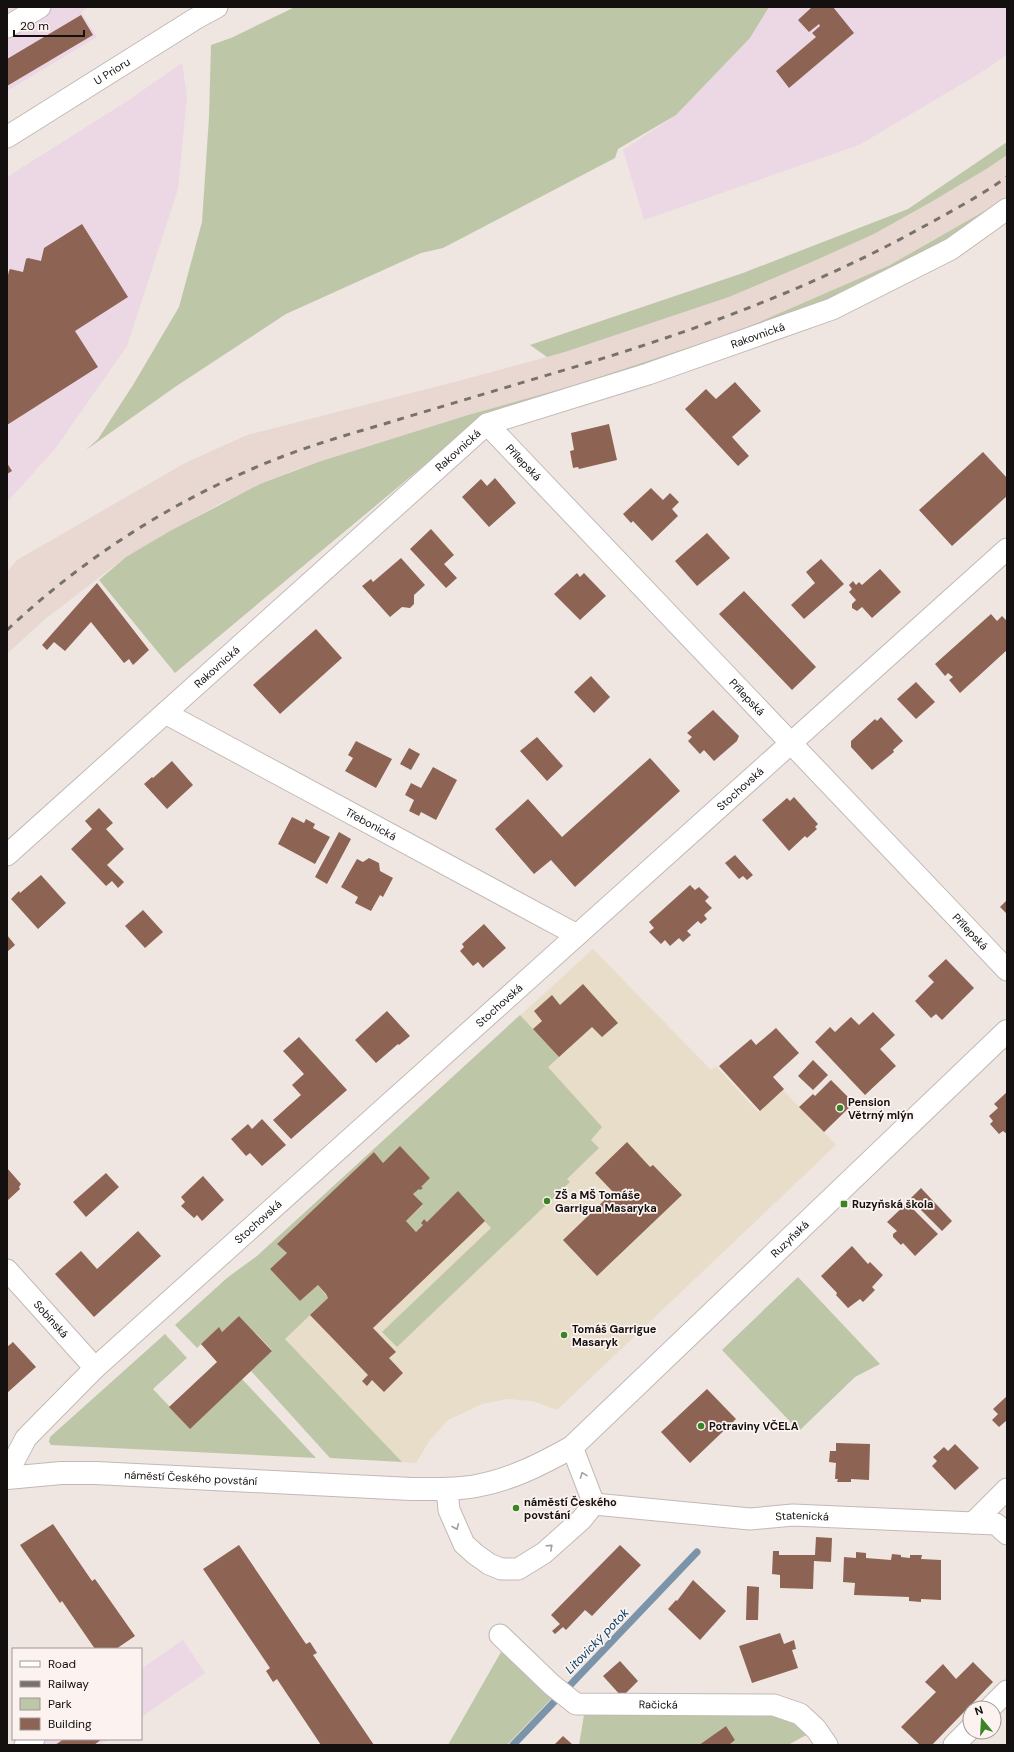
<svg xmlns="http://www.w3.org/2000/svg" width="1014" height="1752" font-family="'DM Sans',sans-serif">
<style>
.built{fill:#e9d8d2}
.industrial{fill:#ecd7e5}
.education{fill:#e8ddc8}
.green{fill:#bdc7a7}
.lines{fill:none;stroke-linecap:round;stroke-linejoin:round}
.stream{stroke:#7b94aa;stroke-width:7}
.building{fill:#8d6354}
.minor-casing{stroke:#c2b9b6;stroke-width:23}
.tertiary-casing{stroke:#c2b9b6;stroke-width:24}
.minor{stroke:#fff;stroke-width:21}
.tertiary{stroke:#fff;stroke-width:22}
.rail{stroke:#78726f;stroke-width:3;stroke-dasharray:7 7;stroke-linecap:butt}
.oneway{stroke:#a19f9f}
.poi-dot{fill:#3c8328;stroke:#fcf3f0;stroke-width:1.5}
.labels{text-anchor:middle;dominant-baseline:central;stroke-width:3.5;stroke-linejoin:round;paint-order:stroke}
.street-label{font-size:11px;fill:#13100f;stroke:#fcf3f0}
.poi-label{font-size:11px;font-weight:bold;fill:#13100f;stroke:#fcf3f0;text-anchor:start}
.water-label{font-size:12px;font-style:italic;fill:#003e66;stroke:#fcf3f0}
</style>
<rect width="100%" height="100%" fill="#efe6e2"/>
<path class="built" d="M1007 155V198L890 265 741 330 575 385 468 415 318 462 292 471 219 504 126 557 44 620 7 654V572L17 560 185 463 247 435 458 381 565 352 729 297 874 234 933 201 988 168Z"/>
<g class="industrial">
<path d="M7 7H89L81 12 97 37 7 91Z"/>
<path d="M769 7H1007V55L977 75 859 145 644 220 623 150 676 115 750 38Z"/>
<path d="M182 63 187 96 178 189 127 346 55 449 7 502V177L129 100Z"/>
<path d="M183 1640 205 1673 141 1717V1669Z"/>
<path d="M35 1739H109L100 1745H26Z"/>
</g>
<path class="education" d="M593 949 711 1070 716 1066 758 1112 783 1090 836 1145 557 1410 533 1401 508 1399 482 1404 448 1420 430 1440 416 1463 402 1462 227 1278 257 1256Z"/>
<g class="green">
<path d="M295 7H769L750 38 676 115 618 149 615 158 443 248 421 253 286 314 175 387 86 450 98 439 133 385 179 307 202 222 209 117 211 45 231 38Z"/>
<path d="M1007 142V155L988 168 933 201 874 234 807 264 729 297 565 352 547 357 530 345 743 273 908 209Z"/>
<path d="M1007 198V203L946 243 832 299 760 326 482 417 175 673 99 580 126 557 170 531 260 484 318 462 468 415 575 385 741 330 890 265Z"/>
<path d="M520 1015 559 1057 548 1067 602 1127 591 1140 599 1148 567 1179 570 1182 397 1347 382 1332 491 1228 458 1192 427 1222 424 1219 421 1222 423 1225 416 1232 406 1221 423 1205 413 1194 419 1189 420 1190 422 1188 421 1187 430 1178 400 1147 383 1163 374 1152 277 1244 287 1253 270 1269 300 1301 318 1285 328 1298 285 1339 402 1462 330 1458 251 1371 272 1350 239 1316 222 1332 218 1328 197 1348 175 1325 227 1278 257 1256Z"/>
<path d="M798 1277 880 1364 855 1377 799 1431 722 1350Z"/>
<path d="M165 1334 187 1358 153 1389 190 1428 242 1379 316 1458 51 1445 49 1442 50 1437Z"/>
<path d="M501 1652 553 1697 507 1745H448Z"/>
<path d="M584 1715H783L810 1733 788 1745H729L735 1740 726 1726 699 1745H579Z"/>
</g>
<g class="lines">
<path class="stream" d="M513 1745 697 1552"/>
</g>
<g class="building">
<path d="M812 7H833L854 33 789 88 776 71 816 37 812 33 820 26 819 24 809 32 798 20Z"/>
<path d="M81 15 93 35 7 86V59Z"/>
<path d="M82 224 128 297 75 331 98 367 7 425V279L9 271 10 269 23 272 26 259 28 258 41 261 44 248Z"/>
<path d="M735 382 761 411 732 437 749 456 738 466 685 409 706 389 716 399Z"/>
<path d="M609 424 617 460 579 469 578 467 573 468 570 451 574 450 571 433Z"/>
<path d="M983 452 1007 478V496L952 546 919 510Z"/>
<path d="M7 463 12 471 7 474Z"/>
<path d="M495 478 516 503 489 527 462 497 481 479 487 486Z"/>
<path d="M651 488 663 500 670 493 679 502 672 509 678 516 652 541 633 521 631 523 623 514Z"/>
<path d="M431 529 454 555 444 564 457 578 446 588 410 549Z"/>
<path d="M707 533 730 558 697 586 675 561Z"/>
<path d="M401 558 425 585 414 595V604L410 608 402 607 390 617 362 586 371 579 373 582Z"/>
<path d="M821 559 844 584 804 619 791 605 815 583 806 572Z"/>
<path d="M880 569 901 592 872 618 862 607 857 611 852 608V604L856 600 849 592 852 589 849 585 853 581 856 585 859 582 862 585Z"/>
<path d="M577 573 580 577 584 573 606 596 580 620 554 594Z"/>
<path d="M97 583 149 650 133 665 129 659 124 663 91 622 65 651 54 642 47 650 42 645Z"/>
<path d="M744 591 816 667 792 690 719 614Z"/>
<path d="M991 614 997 621 1002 616 1007 621V650L960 693 949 680 953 677 948 673 945 676 935 664Z"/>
<path d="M316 629 342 658 280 714 253 685Z"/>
<path d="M591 676 610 697 594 713 574 692Z"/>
<path d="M916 682 935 702 916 719 897 699Z"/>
<path d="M713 710 739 736 737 741 714 761 704 750 700 754 688 741 692 737 687 733Z"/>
<path d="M881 717 903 741 893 750 894 752 872 770 851 747V741L875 719 877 721Z"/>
<path d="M537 737 563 766 547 781 520 751Z"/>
<path d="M356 741 392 759 376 788 345 771 353 758 348 755Z"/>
<path d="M409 748 420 754 411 770 400 764Z"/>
<path d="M650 758 680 791 575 887 551 860 534 874 495 829 528 799 562 837Z"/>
<path d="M172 761 193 785 167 809 144 784 152 777 153 778Z"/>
<path d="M433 767 457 780 436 820 421 812 419 816 409 811 414 800 405 795 411 783 421 788Z"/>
<path d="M794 797 818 824 815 827 817 829 807 838 805 836 789 851 762 820 787 798 790 801Z"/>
<path d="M99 808 113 823 106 829 124 849 107 865 124 882 118 888 112 881 106 886 71 849 92 829 85 821Z"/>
<path d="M292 817 304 823 306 819 315 824 313 828 330 837 315 864 278 844Z"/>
<path d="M339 832 351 839 327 884 315 877Z"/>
<path d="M735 855 753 875 747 880 743 876 739 879 725 863Z"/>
<path d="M369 858 379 863 380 871 393 878 383 897 380 895 371 911 355 903 358 897 341 887 357 859 363 862Z"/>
<path d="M41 875 66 903 38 929 11 899 19 891 20 893Z"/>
<path d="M690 885 695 890 699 887 709 897 705 901 712 908 704 915 707 919 701 924 698 921 687 931 691 935 683 942 679 938 670 946 665 940 661 944 649 932 654 928 649 922Z"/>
<path d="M1007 900V914L1000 907Z"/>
<path d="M143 910 163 932 145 948 125 926Z"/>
<path d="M484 924 506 948 483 968 478 962 473 966 460 951 464 947 462 944Z"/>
<path d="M7 935 15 945 7 952Z"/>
<path d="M946 959 974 988 942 1020 936 1014 931 1018 915 1001 934 982 928 976Z"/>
<path d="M583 984 618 1023 602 1037 592 1027 559 1057 533 1029 542 1021 534 1011 552 995 560 1005Z"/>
<path d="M387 1011 410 1036 399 1045 398 1044 376 1063 355 1040Z"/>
<path d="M873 1012 895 1035 880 1049 896 1066 865 1095 815 1042 830 1027 835 1032 851 1017 859 1025Z"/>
<path d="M776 1028 799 1053 773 1077 784 1089 760 1111 719 1066 751 1039 756 1045Z"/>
<path d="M299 1037 347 1090 291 1139 273 1120 301 1095 292 1085 304 1074 283 1051Z"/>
<path d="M813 1060 828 1075 813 1090 798 1076Z"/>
<path d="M831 1080 854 1103 824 1132 799 1107 813 1094 815 1096Z"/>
<path d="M1007 1092V1134L1003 1131 999 1134 990 1124 993 1121 989 1116 998 1108 994 1104Z"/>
<path d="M262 1119 286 1145 262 1166 250 1153 246 1156 231 1139 248 1124 252 1129Z"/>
<path d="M627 1142 650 1167 653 1165 682 1195 597 1276 563 1240 613 1192 595 1173Z"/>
<path d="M400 1146 430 1178 421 1187 423 1188 420 1190 419 1189 413 1194 423 1204 406 1221 416 1232 423 1225 421 1223 424 1219 427 1222 458 1191 485 1221 373 1328 396 1352 389 1358 403 1373 384 1392 372 1380 367 1386 362 1381 368 1375 310 1315 328 1298 326 1294 318 1285 300 1301 270 1269 287 1253 277 1244 374 1152 383 1163Z"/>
<path d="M7 1168 21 1184 19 1187 20 1189 7 1201Z"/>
<path d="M106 1173 119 1187 86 1217 73 1202Z"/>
<path d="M203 1176 224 1200 202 1221 197 1215 194 1218 181 1206 185 1202 181 1197Z"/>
<path d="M921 1188 952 1221 942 1231 910 1199Z"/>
<path d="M907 1203 938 1234 915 1256 903 1243 901 1245 893 1237V1234L897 1231 887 1222Z"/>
<path d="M138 1231 161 1256 94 1317 55 1274 81 1251 97 1269Z"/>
<path d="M852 1246 868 1264 870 1262 883 1275 872 1287 875 1290 863 1302 860 1299 848 1308 836 1295 837 1293 821 1276Z"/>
<path d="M239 1316 272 1351 190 1429 169 1407 217 1362 201 1344 219 1327 222 1332Z"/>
<path d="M13 1342 36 1367 7 1393V1347Z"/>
<path d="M707 1389 736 1419 690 1463 661 1432Z"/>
<path d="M1007 1396V1423L1006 1421 999 1427 992 1420 998 1414 993 1409Z"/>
<path d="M836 1443 870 1444 869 1480 851 1479V1482H837L838 1479H835L836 1463 829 1462 830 1451H836Z"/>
<path d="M955 1444 979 1468 955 1490 932 1466 937 1461 933 1457 944 1447 948 1451Z"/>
<path d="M53 1524 92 1581 95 1579 135 1636 116 1649H95L62 1601 60 1603 20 1545Z"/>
<path d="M816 1537 832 1538 831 1562 814 1561 813 1589 780 1588V1575L772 1574 773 1551H779V1555H815Z"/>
<path d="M239 1545 306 1644 310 1642 317 1653 313 1655 374 1745H321L277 1679 273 1682 266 1671 270 1668 203 1569Z"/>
<path d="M620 1545 641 1565 592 1616 585 1610 566 1630 563 1627 555 1634 552 1631 560 1624 551 1615Z"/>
<path d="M856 1552 866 1553V1558L891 1560 892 1554 901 1555V1557L910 1558V1555H922L921 1559 941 1560V1600L921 1599V1602L909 1601V1597L854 1595 855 1583 843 1582 844 1557 856 1558Z"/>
<path d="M693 1580 726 1611 700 1640 668 1609 676 1600 677 1601Z"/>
<path d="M747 1586 759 1587 758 1620H746Z"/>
<path d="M780 1633 784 1644 794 1640 796 1649 792 1650 798 1668 752 1683 739 1646Z"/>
<path d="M620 1661 638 1681 622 1697 603 1676Z"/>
<path d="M973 1662 993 1682 932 1745H920L901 1727 936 1692 925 1682 943 1664 956 1679Z"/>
<path d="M726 1726 735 1740 729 1745H699Z"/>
<path d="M563 1736 573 1745H554Z"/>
<path d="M64 1739H102L94 1745H55Z"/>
</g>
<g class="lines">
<defs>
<g id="minor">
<path d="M7 27 40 7"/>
<path id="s1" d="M7 137 195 19 217 7"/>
<path id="s2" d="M487 424 1007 970"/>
<path id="s3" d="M165 713 577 935"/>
<path id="s4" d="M7 855 487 424 648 374 832 309 951 249 1007 209"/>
<path id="s5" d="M7 1270 95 1368"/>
<path d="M572 1447 594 1504"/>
<path id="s6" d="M7 1474 26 1438 95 1368 1007 549"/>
<path d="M447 1489 449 1510 464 1544 475 1554 489 1564 501 1569H518L544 1553 581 1520 594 1504"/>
<path id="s7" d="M594 1504 750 1519 793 1515 996 1524 1007 1534"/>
<path d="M973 1523 1007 1489"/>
<path id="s8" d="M500 1635 552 1685 576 1704 774 1705 800 1714 816 1729 827 1745"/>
<path d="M990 1708 1007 1691"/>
<path d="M25 1745 34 1739"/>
<path d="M954 1745 970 1729"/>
</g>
<g id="tertiary">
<path id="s9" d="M7 1478 61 1473H96L411 1489C432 1489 455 1490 476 1486 510 1480 542 1464 572 1447L1007 1031"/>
</g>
</defs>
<use href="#minor" class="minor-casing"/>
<use href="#tertiary" class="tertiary-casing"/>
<use href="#minor" class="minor"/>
<use href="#tertiary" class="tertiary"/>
<path class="rail" d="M7 630C78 563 163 507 252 469 295 450 339 437 384 424 446 405 508 387 571 368 692 332 810 289 921 228 950 212 980 196 1007 177"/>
</g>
<defs><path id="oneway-chevron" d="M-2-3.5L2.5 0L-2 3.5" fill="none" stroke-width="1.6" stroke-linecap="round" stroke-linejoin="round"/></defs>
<g class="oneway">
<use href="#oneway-chevron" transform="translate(583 1475) rotate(-111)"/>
<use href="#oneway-chevron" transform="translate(456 1527) rotate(67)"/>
<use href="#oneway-chevron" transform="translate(550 1547) rotate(-42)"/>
</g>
<g class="poi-dot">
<circle cx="840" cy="1108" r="4"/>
<circle cx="547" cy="1201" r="4"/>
<rect x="840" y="1200" width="8" height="8" rx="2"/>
<circle cx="564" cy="1335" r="4"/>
<circle cx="701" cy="1426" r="4"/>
<circle cx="516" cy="1508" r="4"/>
</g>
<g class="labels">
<g class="street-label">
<text stroke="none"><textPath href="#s1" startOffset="124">U Prioru</textPath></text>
<text stroke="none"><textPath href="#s4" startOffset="930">Rakovnická</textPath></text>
<text stroke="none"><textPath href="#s4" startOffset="606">Rakovnická</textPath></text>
<text stroke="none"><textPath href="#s2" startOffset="53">Přílepská</textPath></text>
<text stroke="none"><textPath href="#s4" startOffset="282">Rakovnická</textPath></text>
<text stroke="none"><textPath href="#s2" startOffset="377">Přílepská</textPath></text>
<text stroke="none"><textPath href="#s6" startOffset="1006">Stochovská</textPath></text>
<text stroke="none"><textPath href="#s3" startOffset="234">Třebonická</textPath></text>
<text stroke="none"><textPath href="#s2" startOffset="701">Přílepská</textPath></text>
<text stroke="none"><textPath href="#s6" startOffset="682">Stochovská</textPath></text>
<text stroke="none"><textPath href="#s6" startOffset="358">Stochovská</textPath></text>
<text stroke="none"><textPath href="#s9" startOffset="875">Ruzyňská</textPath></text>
<text stroke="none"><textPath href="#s5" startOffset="66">Sobínská</textPath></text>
<text stroke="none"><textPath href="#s9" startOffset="184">náměstí Českého povstání</textPath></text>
<text stroke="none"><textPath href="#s7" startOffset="209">Statenická</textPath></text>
<text stroke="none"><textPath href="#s8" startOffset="185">Račická</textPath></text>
</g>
<g class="poi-label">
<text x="848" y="1102">Pension<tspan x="848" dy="13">Větrný mlýn</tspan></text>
<text x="555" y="1195">ZŠ a MŠ Tomáše<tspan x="555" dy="13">Garrigua Masaryka</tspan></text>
<text x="852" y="1204">Ruzyňská škola</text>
<text x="572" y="1329">Tomáš Garrigue<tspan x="572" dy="13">Masaryk</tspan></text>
<text x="709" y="1426">Potraviny VČELA</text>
<text x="524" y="1502">náměstí Českého<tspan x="524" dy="13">povstání</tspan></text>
</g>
<g class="water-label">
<text transform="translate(597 1641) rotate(-46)">Litovický potok</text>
</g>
</g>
<rect width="1014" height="1752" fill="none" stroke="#13100f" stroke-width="16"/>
<rect x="12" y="1648" width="130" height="92" fill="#fcf3f0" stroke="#9f9896"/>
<rect x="20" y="1661" width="20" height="6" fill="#ffffff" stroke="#9f9896"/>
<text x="48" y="1668" font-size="12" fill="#13100f">Road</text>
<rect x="20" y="1681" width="20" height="6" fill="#78726f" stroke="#9f9896"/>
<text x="48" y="1688" font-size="12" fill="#13100f">Railway</text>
<rect x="20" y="1698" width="20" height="12" fill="#bdc7a7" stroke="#9f9896"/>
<text x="48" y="1708" font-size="12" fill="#13100f">Park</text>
<rect x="20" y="1718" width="20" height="12" fill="#8d6354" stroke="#9f9896"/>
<text x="48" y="1728" font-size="12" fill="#13100f">Building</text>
<g transform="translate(982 1720) rotate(342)"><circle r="19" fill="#fcf3f0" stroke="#9f9896"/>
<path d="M0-3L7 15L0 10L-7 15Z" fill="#3c8328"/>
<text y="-6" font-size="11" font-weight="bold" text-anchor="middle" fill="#13100f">N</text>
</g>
<path d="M14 30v6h70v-6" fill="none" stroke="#13100f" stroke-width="2"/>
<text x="20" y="30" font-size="12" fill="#13100f" stroke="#fcf3f0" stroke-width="3" paint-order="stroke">20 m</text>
</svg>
